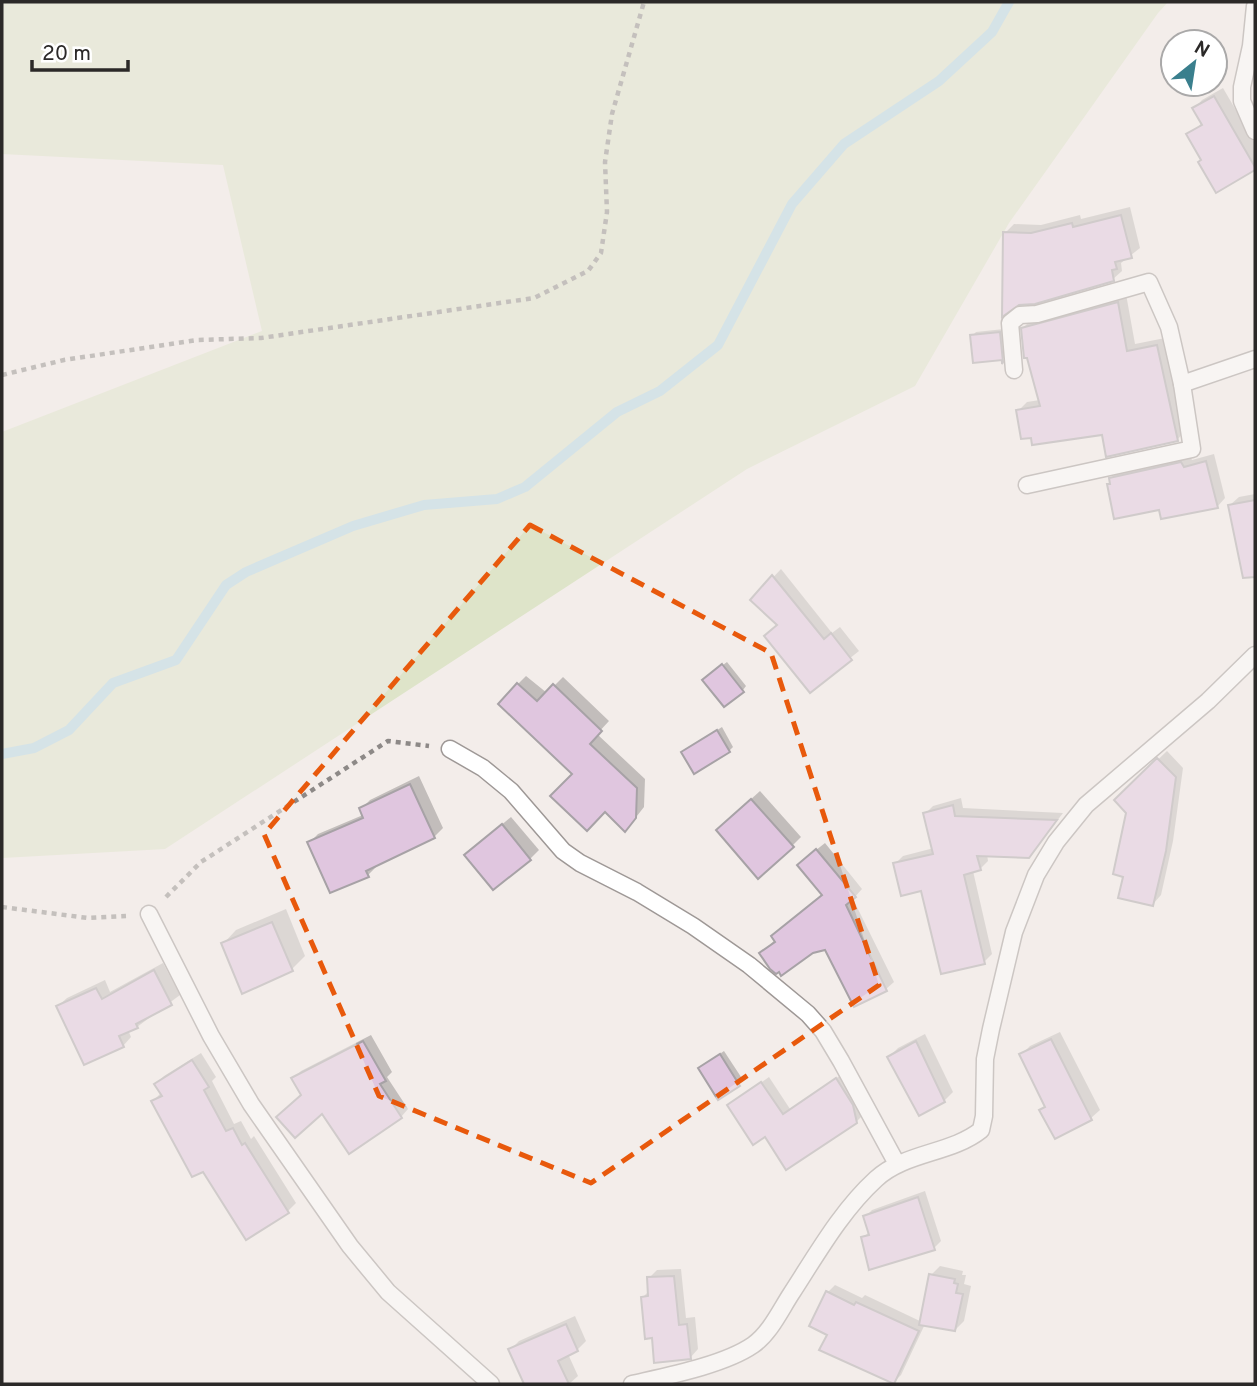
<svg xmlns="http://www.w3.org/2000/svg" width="1257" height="1386" font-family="Overpass,sans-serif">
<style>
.green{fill:#dee4c9}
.shadow{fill:#0003}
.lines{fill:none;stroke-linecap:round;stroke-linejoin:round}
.stream{stroke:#b1d7e5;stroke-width:10}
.building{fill:#e0c6df;stroke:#a7a2a6;stroke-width:2}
.service-casing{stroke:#9e9896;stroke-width:19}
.path{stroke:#8d8987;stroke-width:4.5;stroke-dasharray:5 5;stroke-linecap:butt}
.service{stroke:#fff;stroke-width:16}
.marked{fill:none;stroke:#e8590c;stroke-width:5;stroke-dasharray:14 9;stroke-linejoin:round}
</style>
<rect width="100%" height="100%" fill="#f3edea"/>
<path class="green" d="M2 2H1168L1158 13 1009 223 915 386 747 469 165 849 2 858V432L262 331 223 165 2 154Z"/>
<g class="shadow">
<path d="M1223 88 1255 143V168L1216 191 1203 159 1188 135 1202 123 1194 109 1202 100Z"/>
<path d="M1130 207 1140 248 1121 263 1122 271 1113 279 1005 233 1014 224 1041 225 1080 215 1081 219Z"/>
<path d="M1126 294 1135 344 1165 338 1185 431 1177 440 1104 434 1018 411 1027 402 1040 400 1023 328 1031 320Z"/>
<path d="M1004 329 1005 358 974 361 972 336 976 332Z"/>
<path d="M1214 454 1225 498 1217 507 1161 508 1109 485 1111 478 1119 470 1190 455 1192 460Z"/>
<path d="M1255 494V557L1241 560 1230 505 1239 497Z"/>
<path d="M781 569 832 633 840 627 859 651 810 690 779 624 752 600Z"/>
<path d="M727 662 746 686 743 690 708 676Z"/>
<path d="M526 676 547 693 563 677 609 721 597 734 645 779 644 807 633 821 574 774 518 684Z"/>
<path d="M722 727 733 747 729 751 683 752Z"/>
<path d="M1167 751 1183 768 1173 841 1161 895 1153 904 1125 876 1127 812 1116 800Z"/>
<path d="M419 776 443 828 434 837 376 864 377 866 368 875 309 843 318 834 363 815 361 809 370 800Z"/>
<path d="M760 791 801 837 792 846 727 821Z"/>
<path d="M961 798 963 808 1063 813 1037 847 987 854 988 861 980 869 973 871 992 954 984 962 922 888 895 864 903 856 934 848 925 814 933 806Z"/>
<path d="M511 817 539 850 530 859 475 847Z"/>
<path d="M825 843 862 889 853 899 894 982 886 989 854 1004 826 948 761 953 824 894 806 858Z"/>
<path d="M286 909 305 956 292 969 223 944 236 930Z"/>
<path d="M163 963 180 995 137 1027 128 1030 131 1037 123 1046 58 1006 67 998 105 980 110 992Z"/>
<path d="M1060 1032 1100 1110 1091 1118 1041 1110 1046 1105 1021 1055 1030 1046Z"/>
<path d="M925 1034 953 1092 944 1101 889 1057 898 1048Z"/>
<path d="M371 1035 392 1072 387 1077 408 1109 401 1117 323 1111 303 1095 294 1078 301 1071Z"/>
<path d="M724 1051 743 1080 719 1097 704 1065Z"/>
<path d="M201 1053 216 1077 212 1081 234 1124 241 1121 251 1139 254 1136 296 1203 288 1211 203 1169 153 1101 161 1093 156 1084 164 1076Z"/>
<path d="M844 1073 863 1115 856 1122 765 1134 729 1105 769 1077 790 1109Z"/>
<path d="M925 1191 941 1241 934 1248 863 1238 869 1232 865 1217 872 1210Z"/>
<path d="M940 1266 963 1271 962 1275H966L964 1284 971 1286 964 1321 955 1330 925 1324 901 1375 893 1383 830 1334 828 1292 835 1285 862 1298 865 1295 922 1322 931 1275Z"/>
<path d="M681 1269 686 1318 695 1317 698 1349 690 1358 653 1336 642 1298 649 1291V1278L657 1270Z"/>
<path d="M575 1316 586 1341 577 1350 568 1354 578 1376 569 1384H525L510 1350 519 1341Z"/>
</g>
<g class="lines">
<path class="stream" d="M2 754 34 748 69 730 113 683 176 660 226 585 246 572 353 526 424 505 497 499 525 487 617 412 660 391 718 345 792 204 844 144 939 81 992 32 1009 2"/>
</g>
<g class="building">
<path d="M1214 96 1255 167V170L1216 193 1198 162 1201 160 1186 134 1202 125 1192 108Z"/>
<path d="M1121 215 1132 258 1115 262 1117 269 1112 270 1114 281 1035 304 1019 305 1002 317 1003 232 1031 233 1072 223 1073 227Z"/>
<path d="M1118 302 1127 351 1157 345 1178 441 1106 457 1102 435 1032 445 1031 438 1021 439 1016 410 1040 406 1027 358H1024L1021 328Z"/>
<path d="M1000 332 1003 362 1002 364V360L973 363 970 335Z"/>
<path d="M1206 461 1218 508 1161 519 1159 510 1114 519 1107 484H1110L1109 478 1181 462 1184 467Z"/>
<path d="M1255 500V577L1243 578 1228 505Z"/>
<path d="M772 575 824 639 831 633 852 660 810 693 764 636 777 625 750 600Z"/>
<path d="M722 664 744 692 724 707 702 680Z"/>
<path d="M517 683 537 701 553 684 602 731 590 744 637 788 636 818 625 832 605 812 587 831 550 796 572 774 498 704Z"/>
<path d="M717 730 730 752 694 774 681 752Z"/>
<path d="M1157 758 1176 777 1166 851 1153 906 1118 898 1123 877 1113 874 1126 813 1114 800Z"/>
<path d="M410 784 435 838 366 871 369 877 330 893 307 842 363 818 359 808Z"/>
<path d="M751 799 794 847 758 879 716 830Z"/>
<path d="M953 805 955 816 1057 820 1029 858 977 856 981 870 964 875 985 964 941 974 921 891 901 896 893 863 933 854 923 813Z"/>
<path d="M502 824 531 860 493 890 464 855Z"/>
<path d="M816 849 856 897 846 905 887 991 854 1007 825 950 813 953 781 976 779 972 776 974 770 969 759 953 775 942 771 936 822 895 797 865Z"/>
<path d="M272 922 293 971 242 994 221 943Z"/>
<path d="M154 970 172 1005 136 1024 138 1028 119 1036 124 1047 84 1065 56 1006 96 988 102 999Z"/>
<path d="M1051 1039 1092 1120 1055 1139 1039 1110 1045 1107 1019 1054Z"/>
<path d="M363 1041 386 1081 380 1084 402 1118 349 1154 322 1114 295 1138 276 1117 301 1095 291 1078Z"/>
<path d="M916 1041 945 1102 919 1116 887 1057Z"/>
<path d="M720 1054 740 1086 718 1100 698 1068Z"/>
<path d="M192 1060 209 1087 204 1090 226 1131 233 1128 242 1145 245 1143 289 1213 246 1240 203 1172 192 1177 151 1101 162 1096 154 1084Z"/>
<path d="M836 1078 853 1105 857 1123 786 1170 765 1137 753 1145 727 1105 761 1082 783 1114Z"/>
<path d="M918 1197 935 1250 869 1270 861 1237 869 1235 863 1216Z"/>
<path d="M929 1274 955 1279 954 1283 958 1284 956 1293 963 1294 955 1331 919 1325Z"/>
<path d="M674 1276 679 1325 687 1324 691 1359 654 1363 652 1338 645 1339 641 1297 648 1296 647 1277Z"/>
<path d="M826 1291 854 1305 856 1302 919 1331 894 1384 819 1350 827 1335 809 1326Z"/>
<path d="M566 1324 578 1351 558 1361 569 1384H524L508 1349Z"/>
</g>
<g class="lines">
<defs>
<g id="service">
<path d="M1255 6 1251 46 1242 87V101L1255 131"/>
<path d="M1014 370 1010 323 1020 315 1037 314 1149 282 1169 327 1182 384 1192 449 1027 485"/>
<path d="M1182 384 1255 359"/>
<path d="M450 749 483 768 511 791 563 851 580 863 637 892 693 926 749 965 808 1014 823 1031 841 1061 897 1164"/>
<path d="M149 914 211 1036 251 1104 350 1246 388 1292 491 1384"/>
<path d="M632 1384C667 1376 724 1365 753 1345 770 1333 780 1311 791 1294 817 1254 841 1211 876 1179 905 1152 951 1154 981 1130L984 1116 985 1059 991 1029 1014 932 1036 875 1056 842 1086 805 1208 701 1255 655"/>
</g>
</defs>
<use href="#service" class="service-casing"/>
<g class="path">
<path d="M2 375 64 360 197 340 261 338 534 298 588 271 601 253 607 212 605 162 612 114 644 2"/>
<path d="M166 897 201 862 388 741 429 746"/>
<path d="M2 907 88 918 126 916"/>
</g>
<use href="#service" class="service"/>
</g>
<path d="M0 0H1257V1386H0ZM530 525 771 653 879 985 591 1183 379 1096 264 834Z" fill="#f3edea" fill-opacity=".55" fill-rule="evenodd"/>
<path class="marked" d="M530 525 771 653 879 985 591 1183 379 1096 264 834Z"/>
<rect width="1257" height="1386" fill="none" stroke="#2b2928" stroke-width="7"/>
<g transform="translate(1194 63) rotate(30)"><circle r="33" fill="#ffffff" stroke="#aaa9a9" stroke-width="2"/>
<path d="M0-5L12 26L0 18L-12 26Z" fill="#3a7f8d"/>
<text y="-10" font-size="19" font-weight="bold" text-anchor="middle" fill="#2b2928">N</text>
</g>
<path d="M32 60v10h96v-10" fill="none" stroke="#2b2928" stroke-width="3.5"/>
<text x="42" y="60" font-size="21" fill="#2b2928" stroke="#ffffff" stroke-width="5" paint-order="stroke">20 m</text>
</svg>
